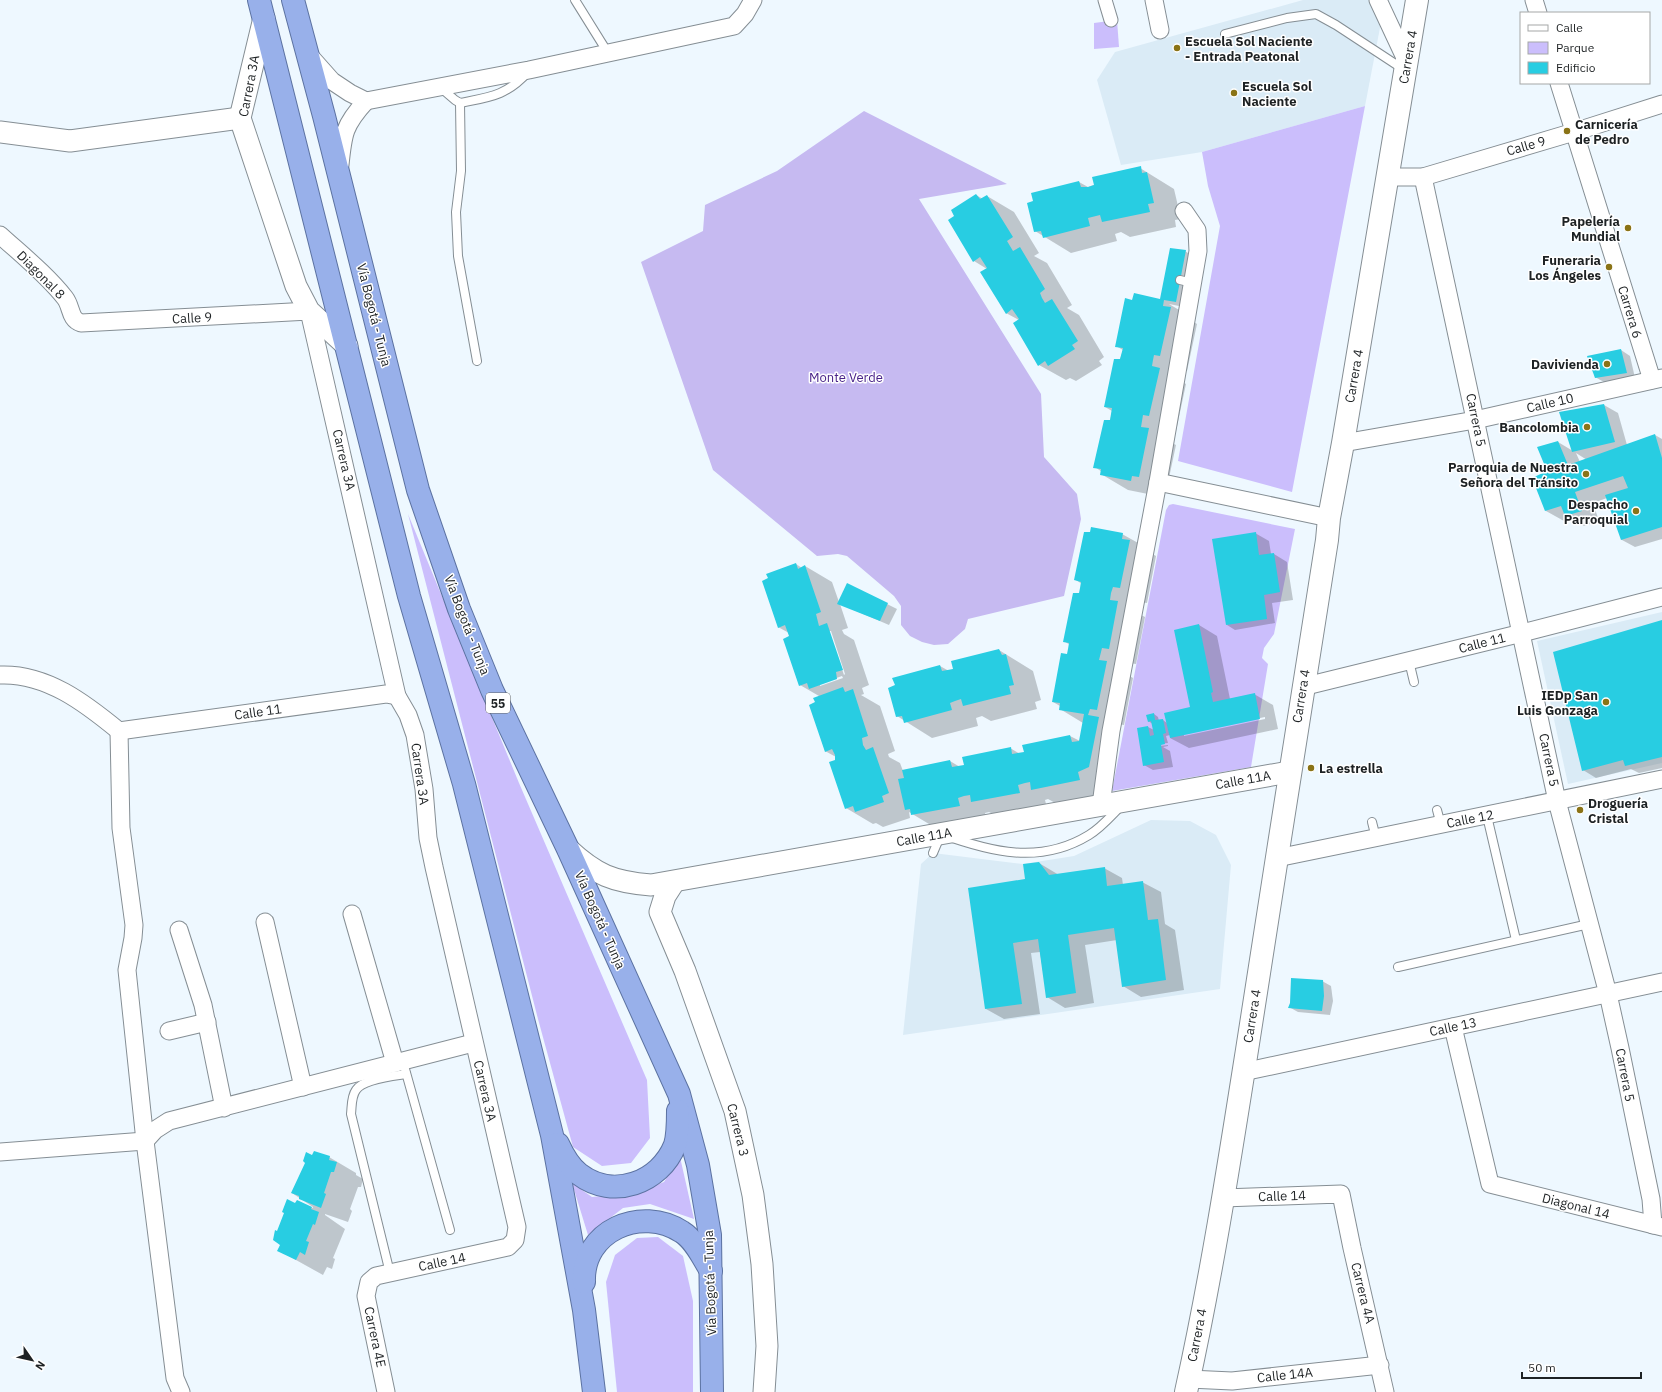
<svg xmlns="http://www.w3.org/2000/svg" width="1662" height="1392" font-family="'IBM Plex Sans',sans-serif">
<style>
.built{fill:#daebf6}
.green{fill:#cbbefc}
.forest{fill:#c6baf1}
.shadow{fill:#0003;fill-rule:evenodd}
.building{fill:#28cde2}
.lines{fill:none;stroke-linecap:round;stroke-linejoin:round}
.service-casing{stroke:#858e94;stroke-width:10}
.pedestrian-casing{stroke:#858e94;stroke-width:15}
.minor-casing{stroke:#858e94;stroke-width:19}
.tertiary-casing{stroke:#858e94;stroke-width:23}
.secondary-casing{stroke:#858e94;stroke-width:24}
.trunk-casing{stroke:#5c72a1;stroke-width:24}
.service{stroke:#fff;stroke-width:8}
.pedestrian{stroke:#fff;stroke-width:13}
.minor{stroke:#fff;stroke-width:17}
.tertiary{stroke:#fff;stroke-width:21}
.secondary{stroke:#fff;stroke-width:22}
.trunk{stroke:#98b0ea;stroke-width:22}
.poi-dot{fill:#8a7316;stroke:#fff;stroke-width:1.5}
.labels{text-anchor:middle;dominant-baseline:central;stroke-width:3;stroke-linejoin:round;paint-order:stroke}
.shield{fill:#fff;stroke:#626466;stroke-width:1}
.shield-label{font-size:12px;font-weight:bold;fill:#1e2224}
.poi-label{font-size:13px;font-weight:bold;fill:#1e2224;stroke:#fff;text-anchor:end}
.street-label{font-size:13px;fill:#1e2224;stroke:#fff}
.park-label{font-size:13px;fill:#492389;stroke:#fff}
</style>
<rect width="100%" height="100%" fill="#eef8ff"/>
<g class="built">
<path d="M1303 0H1376L1383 12 1365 106 1202 152 1121 165 1097 80 1115 52Z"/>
<path d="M1662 612V763L1568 784 1537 641Z"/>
<path d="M1151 820 1190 821 1216 835 1231 865 1220 989 903 1035 921 864 933 853 1023 864 1074 856Z"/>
</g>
<g class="green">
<path d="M1117 20 1119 47 1094 49V23Z"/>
<path d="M1365 106 1292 492 1178 461 1220 226 1208 186 1202 152Z"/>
<path d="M1173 504 1295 529 1274 634 1264 648 1262 658 1268 664 1251 767 1112 791 1166 510 1169 505Z"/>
<path d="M408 514 519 783 647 1080 650 1138 631 1163 602 1166 573 1147 538 1019Z"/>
<path d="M680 1157 694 1219 650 1204 623 1208 588 1235 572 1183 592 1197 635 1193 664 1182Z"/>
<path d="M658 1237 683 1256 693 1301V1392H617L606 1282 615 1255 637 1238Z"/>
</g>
<path class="forest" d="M864 111 1007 184 919 199 1041 394 1044 457 1077 494 1081 519 1064 596 968 619 965 629 948 644 934 645 922 642 910 636 901 625V606L894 596 847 556 838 554 817 556 713 470 641 262 703 231 705 205 777 171Z"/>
<g class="shadow">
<path d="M1140 168 1174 189 1181 219 1175 220 1176 227 1130 237 1121 232 1115 234 1117 241 1071 253 1035 231 1079 182 1088 187Z"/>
<path d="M976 195 983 199 987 196 1014 212 1039 253 1034 256 1047 263 1072 305 1067 308 1079 315 1104 357 1099 361 1102 365 1076 381 1070 378 1066 380 1039 365 1019 320 1006 313 987 269 974 261 955 216Z"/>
<path d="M1185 251 1194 257 1184 307 1169 304 1191 317 1190 319 1197 324 1187 371 1181 370 1179 380 1186 384 1176 431 1170 430 1168 441 1176 445 1166 492 1160 491 1158 496 1128 490 1101 474 1102 472 1095 467 1110 422 1112 411 1105 407 1123 350 1116 346 1133 301 1161 300Z"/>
<path d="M1621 350 1630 356 1635 378 1604 382 1595 377Z"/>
<path d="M1604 405 1618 413 1627 445 1655 435 1662 439V539L1635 547 1622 540 1607 498 1593 503 1599 521 1584 526 1571 519 1564 521 1546 511 1548 472 1558 442 1573 451ZM1576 453 1587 460 1580 462Z"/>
<path d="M1255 533 1269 541 1271 554H1274L1287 562 1293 600 1272 603 1275 623 1235 630 1227 625Z"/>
<path d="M1122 534 1149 549V552L1156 556 1147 603 1140 602 1137 613 1145 617 1136 664 1129 663 1126 674 1133 678 1124 725 1117 724 1107 796 1059 805 1048 799 1045 800 1047 808 999 817 989 812 985 813 987 821 939 830 909 812 910 818 883 827 876 823 873 824 846 808 836 757 825 751 816 703 819 696 800 685 789 633 778 627 796 564 802 568 805 566 832 582 839 602 847 584 897 609 889 625 840 604 848 628 842 630 844 634 854 640 869 685 862 688 864 694 861 695 880 706 895 751 888 754 889 757 900 763 903 771 950 761 960 767 1010 748 1020 754 1070 736 1080 741 1083 723 1060 709V706L1053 702 1068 655 1070 645 1064 641 1080 594 1082 584 1076 580ZM829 631H831L845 674 844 675ZM842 676 843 678 820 686V684Z"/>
<path d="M1662 621V768L1639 773 1631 769 1596 778 1583 770Z"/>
<path d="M1199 625 1217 636 1230 699 1254 694 1273 705 1278 729 1189 748 1170 738V735L1166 736 1168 743 1159 744V746L1168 745V746L1163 747 1170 751 1173 767 1153 770 1144 765 1138 729 1148 727 1154 730 1153 724 1148 721 1154 714 1158 717 1159 721 1163 720 1167 723 1191 708ZM1265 717V719L1184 736V734Z"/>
<path d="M999 650 1033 671 1041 700 1035 702 1037 709 991 721 982 716 976 718 978 726 932 738 897 716 940 666 949 671Z"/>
<path d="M1039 863 1059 875 1104 868 1122 878 1123 885 1142 882 1161 892 1165 924 1175 930 1184 990 1141 997 1123 986 1117 940 1085 945 1094 1003 1065 1008 1047 997 1040 952 1031 953 1040 1014 1004 1019 986 1009 1026 880Z"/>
<path d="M1322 981 1331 986 1333 1001 1330 1015 1298 1012 1289 1007Z"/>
<path d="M313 1156 329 1157 356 1173V1175L363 1179 361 1187H358L350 1209 352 1211 348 1222 325 1214V1215L345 1229 333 1258 335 1259 332 1269 327 1267 323 1275 278 1250 282 1245 278 1232 285 1213 298 1201 313 1208V1207L292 1193Z"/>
</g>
<g class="building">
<path d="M1141 166 1142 173 1147 172 1154 203 1148 204 1150 212 1102 222 1100 215 1088 218 1090 226 1043 238 1041 231 1034 232 1027 203 1033 201 1031 193 1079 181 1081 187H1088L1094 185 1092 177Z"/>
<path d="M976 194 980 199 987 195 1013 237 1007 241 1013 251 1020 247 1045 289 1040 293 1042 298 1045 303 1052 299 1078 341 1072 345 1075 349 1048 366 1045 361 1038 366 1013 323 1019 319 1012 309 1006 314 980 272 987 268 980 257 973 262 948 220 954 216 951 210Z"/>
<path d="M1170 248 1186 250 1176 302 1164 300 1163 306 1171 307 1160 356 1154 355 1153 360 1152 366 1160 368 1149 416 1143 415 1141 427 1149 428 1139 477 1132 476 1131 481 1100 475 1101 469 1093 468 1104 420H1110L1112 408 1104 407 1114 359H1120L1123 348 1115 347 1125 298 1132 300 1134 293 1160 299Z"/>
<path d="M1621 349 1627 373 1595 378 1587 356Z"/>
<path d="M1604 404 1615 442 1572 452 1559 412Z"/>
<path d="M1655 434 1662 458V527L1621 540 1605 495 1628 488 1623 476 1575 492 1582 511 1565 516 1561 506 1545 511 1532 478 1547 471 1537 447 1558 441 1568 465Z"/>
<path d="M1091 527 1123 533 1122 539 1130 540 1120 588 1113 587 1111 593 1110 600 1118 601 1109 649 1102 648 1099 660 1107 661 1097 710 1090 709 1088 715 1099 717 1089 767 1078 772 1080 780 1031 790 1030 782 1025 783 1018 785 1020 793 971 802 970 795 964 796 958 798 960 806 911 815 910 809 905 810 898 779 904 778 902 770 950 760 952 767 964 765 962 757 1011 747 1012 754 1024 752 1022 745 1070 735 1072 742 1079 741 1084 714 1059 710 1060 703 1052 702 1061 653 1067 654 1068 649 1069 643 1063 642 1073 593H1079L1080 588 1081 582 1074 580 1084 532H1090Z"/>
<path d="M1256 532 1259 555 1274 553 1280 592 1264 595 1267 619 1226 625 1212 539Z"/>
<path d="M796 563 798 569 805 565 821 612 816 614 819 626 827 623 843 670 836 672 837 679 809 689 807 683 799 686 783 639 789 636 785 625 778 628 762 581 768 578 766 574Z"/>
<path d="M847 583 888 603 880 621 837 604Z"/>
<path d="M1662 620V757L1625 766 1623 760 1582 771 1553 652Z"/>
<path d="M1199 624 1213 692 1211 693 1213 702 1255 693 1260 719 1170 738 1164 713 1190 707 1174 630Z"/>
<path d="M999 649 1002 655 1006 654 1014 685 1009 686 1011 694 963 706 961 699 955 701 950 703 952 710 904 723 902 716 896 717 888 688 895 685 892 678 940 665 942 671 953 669 951 661Z"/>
<path d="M843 687 845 692 853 689 868 736 862 738 863 745 866 750 873 747 889 793 882 796 884 802 855 812 853 806 845 809 829 762 835 760V755L832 749 825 752 809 705 815 702 813 698Z"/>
<path d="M1154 713 1155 720 1163 719 1166 733 1163 734 1165 744 1161 745 1164 762 1143 766 1137 728 1148 726 1150 736 1154 735 1151 721 1148 722 1146 715Z"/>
<path d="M1039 862 1049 875 1105 867 1107 886 1143 881 1148 920 1158 919 1166 980 1122 987 1114 928 1068 935 1076 993 1046 998 1038 939 1013 943 1022 1004 985 1009 968 888 1025 879 1023 864Z"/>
<path d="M1291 978 1323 980 1324 996 1322 1011 1288 1008 1290 1003Z"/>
<path d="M314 1151 330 1156 329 1160 337 1162 334 1172H331L324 1193 326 1194 321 1208 299 1199V1196L291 1193 305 1163 303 1161 306 1152 312 1155Z"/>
<path d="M287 1199 295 1203 297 1200 312 1207 311 1209 319 1212 315 1225 313 1224 306 1241 309 1242 305 1255 300 1252 296 1260 277 1251 280 1245 273 1240 275 1230 277 1231 284 1213 282 1212Z"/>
</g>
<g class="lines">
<defs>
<g id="service">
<path d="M575 0 608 53"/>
<path d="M1225 34 1287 18 1316 14 1336 25 1403 69"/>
<path d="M441 88 455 100 460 103C490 97 506 96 528 72"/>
<path d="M460 103 461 171 456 212 458 256 477 361"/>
<path d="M1180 280 1193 283"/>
<path d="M1409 661 1414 682"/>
<path d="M1437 810 1441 825"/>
<path d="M1487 816 1516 940"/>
<path d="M1372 822 1376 838"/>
<path d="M933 853 941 834C991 852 1040 865 1089 835 1101 828 1111 816 1121 806"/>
<path d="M1398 967 1589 924"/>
<path d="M405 1069 450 1230"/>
<path d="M390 1273 351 1114C352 1106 351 1097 356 1090 363 1079 393 1076 406 1074"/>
</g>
<path id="pedestrian" d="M1105 0 1111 20"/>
<g id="minor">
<path d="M1154 0 1160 30"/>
<path d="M1378 0 1407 62"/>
<path d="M1534 0 1538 13"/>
<path d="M308 54 332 81 350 93 366 101"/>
<path d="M1559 83 1652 380"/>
<path d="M366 101 529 70 734 26 745 14 753 0"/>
<path d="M340 165C343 134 344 125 366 101"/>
<path d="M1388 177H1423L1574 132 1662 104"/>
<path d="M1423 177 1557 801 1608 994 1620 1048 1651 1199 1653 1225"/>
<path d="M0 235C22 255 47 275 65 298 72 307 69 319 81 323L309 311 397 696 408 715 415 735 424 789 428 838 434 867 517 1227 515 1240 508 1247 376 1276 369 1282 366 1296 386 1392"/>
<path d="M1343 443 1475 420 1662 378"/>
<path d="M1158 482 1329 518"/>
<path d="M0 675C46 673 85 703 119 731"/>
<path d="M1302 687 1522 633 1662 597"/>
<path d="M119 731 121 828 134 925 133 938 127 970 145 1141 175 1378 181 1392"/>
<path d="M119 731 386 694 397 696"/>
<path d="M1101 805 1111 731 1158 482 1198 251 1197 230 1184 211"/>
<path d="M1277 858 1662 779"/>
<path d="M352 914 395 1063"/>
<path d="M265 922 303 1087"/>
<path d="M179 930 203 1005 224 1108"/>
<path d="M1453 1027 1490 1184 1662 1227"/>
<path d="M169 1031 207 1022"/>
<path d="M1243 1072 1662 982"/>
<path d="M0 1152 145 1141 155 1130 169 1121 473 1043"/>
<path d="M1223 1198 1341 1194 1352 1248 1385 1392"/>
<path d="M1189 1379 1232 1381 1380 1365"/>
</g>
<g id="tertiary">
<path d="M264 18 240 118 296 286 309 311 347 346"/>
<path d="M0 132 70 141 240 118"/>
<path d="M568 849C596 875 613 882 651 885L1289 772"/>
<path d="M674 882 665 896 660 912 685 971 735 1111 753 1195 762 1264 767 1346 764 1392"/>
</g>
<path id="secondary" d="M1186 1392C1211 1279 1229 1164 1247 1050 1274 880 1299 710 1327 540L1329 518 1343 443 1417 0"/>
<g id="trunk">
<path d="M259 0 409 596 464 784 552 1135 584 1310 594 1392"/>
<path d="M293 0 324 116 418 490 459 609 492 690 568 849 679 1094 698 1165 710 1235 712 1392"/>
<path d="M558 1144C563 1155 570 1167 579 1174 613 1200 660 1183 675 1145 678 1135 678 1121 678 1111"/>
<path d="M584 1282C582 1231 641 1205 682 1232 695 1240 703 1258 711 1271"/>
</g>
</defs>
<use href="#service" class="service-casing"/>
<use href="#pedestrian" class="pedestrian-casing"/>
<use href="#minor" class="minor-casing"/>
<use href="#tertiary" class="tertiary-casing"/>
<use href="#secondary" class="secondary-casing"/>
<use href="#trunk" class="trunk-casing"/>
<use href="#service" class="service"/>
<use href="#pedestrian" class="pedestrian"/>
<use href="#minor" class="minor"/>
<use href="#tertiary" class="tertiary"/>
<use href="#secondary" class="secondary"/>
<use href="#trunk" class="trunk"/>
</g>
<g class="poi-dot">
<circle cx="1177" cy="48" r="4"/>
<circle cx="1234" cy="93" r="4"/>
<circle cx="1567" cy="131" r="4"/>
<circle cx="1628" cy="228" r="4"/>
<circle cx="1609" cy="267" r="4"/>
<circle cx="1607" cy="364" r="4"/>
<circle cx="1587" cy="427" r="4"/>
<circle cx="1586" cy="474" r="4"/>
<circle cx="1636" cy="511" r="4"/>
<circle cx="1606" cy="702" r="4"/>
<circle cx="1311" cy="768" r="4"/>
<circle cx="1580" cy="810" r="4"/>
</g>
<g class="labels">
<rect class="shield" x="486" y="693" width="24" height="20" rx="3"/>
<g class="shield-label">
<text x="498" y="703">55</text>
</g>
<g class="poi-label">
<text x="1185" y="41" text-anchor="start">Escuela Sol Naciente<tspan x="1185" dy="15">- Entrada Peatonal</tspan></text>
<text x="1242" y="86" text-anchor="start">Escuela Sol<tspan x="1242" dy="15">Naciente</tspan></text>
<text x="1575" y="124" text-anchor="start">Carnicería<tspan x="1575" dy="15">de Pedro</tspan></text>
<text x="1620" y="221">Papelería<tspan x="1620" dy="15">Mundial</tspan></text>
<text x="1601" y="260">Funeraria<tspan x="1601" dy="15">Los Ángeles</tspan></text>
<text x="1599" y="364">Davivienda</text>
<text x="1579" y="427">Bancolombia</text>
<text x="1578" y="467">Parroquia de Nuestra<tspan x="1578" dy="15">Señora del Tránsito</tspan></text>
<text x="1628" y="504">Despacho<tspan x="1628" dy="15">Parroquial</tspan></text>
<text x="1598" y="695">IEDp San<tspan x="1598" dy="15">Luis Gonzaga</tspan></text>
<text x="1319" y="768" text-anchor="start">La estrella</text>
<text x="1588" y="803" text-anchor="start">Droguería<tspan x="1588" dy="15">Cristal</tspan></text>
</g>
<g class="street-label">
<text transform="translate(1408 57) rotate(-80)">Carrera 4</text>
<text transform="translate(249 86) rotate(-79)">Carrera 3A</text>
<text transform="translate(1526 146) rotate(-16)">Calle 9</text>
<text transform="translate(41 275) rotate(45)">Diagonal 8</text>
<text transform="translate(1630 312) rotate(73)">Carrera 6</text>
<text transform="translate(374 315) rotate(76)">Vía Bogotá - Tunja</text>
<text transform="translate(192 318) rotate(-3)">Calle 9</text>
<text transform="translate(1354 376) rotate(-80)">Carrera 4</text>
<text transform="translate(1550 403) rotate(-13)">Calle 10</text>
<text transform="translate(1476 420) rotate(78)">Carrera 5</text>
<text transform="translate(344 460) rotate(77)">Carrera 3A</text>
<text transform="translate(467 625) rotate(69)">Vía Bogotá - Tunja</text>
<text transform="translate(1482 643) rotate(-14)">Calle 11</text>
<text transform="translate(1301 696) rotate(-81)">Carrera 4</text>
<text transform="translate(258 712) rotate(-8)">Calle 11</text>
<text transform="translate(1549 760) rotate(78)">Carrera 5</text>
<text transform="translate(420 774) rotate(82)">Carrera 3A</text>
<text transform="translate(1243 780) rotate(-10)">Calle 11A</text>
<text transform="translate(1470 819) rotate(-11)">Calle 12</text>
<text transform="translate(924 837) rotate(-10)">Calle 11A</text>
<text transform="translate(600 920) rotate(66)">Vía Bogotá - Tunja</text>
<text transform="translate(1252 1016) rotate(-81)">Carrera 4</text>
<text transform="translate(1453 1027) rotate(-12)">Calle 13</text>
<text transform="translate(1625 1075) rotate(79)">Carrera 5</text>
<text transform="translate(485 1091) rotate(77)">Carrera 3A</text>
<text transform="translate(738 1130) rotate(76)">Carrera 3</text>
<text transform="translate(1282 1196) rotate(-2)">Calle 14</text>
<text transform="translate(1576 1206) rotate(14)">Diagonal 14</text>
<text transform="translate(442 1262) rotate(-12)">Calle 14</text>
<text transform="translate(710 1283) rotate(-92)">Vía Bogotá - Tunja</text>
<text transform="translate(1363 1293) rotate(76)">Carrera 4A</text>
<text transform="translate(1197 1335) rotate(-79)">Carrera 4</text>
<text transform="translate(375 1337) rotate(78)">Carrera 4E</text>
<text transform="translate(1285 1375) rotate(-6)">Calle 14A</text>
</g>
<g class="park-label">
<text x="846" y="377">Monte Verde</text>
</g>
</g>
<rect x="1520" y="12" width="130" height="72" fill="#ffffff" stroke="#a5a7a7"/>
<rect x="1528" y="25" width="20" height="6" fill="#ffffff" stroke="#a5a7a7"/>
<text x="1556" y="32" font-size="12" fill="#1e2224">Calle</text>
<rect x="1528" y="42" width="20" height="12" fill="#cbbefc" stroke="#a5a7a7"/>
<text x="1556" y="52" font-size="12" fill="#1e2224">Parque</text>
<rect x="1528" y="62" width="20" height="12" fill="#28cde2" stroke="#a5a7a7"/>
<text x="1556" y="72" font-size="12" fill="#1e2224">Edificio</text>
<g transform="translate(32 1360) rotate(124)" stroke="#ffffff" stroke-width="3" paint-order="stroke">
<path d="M0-3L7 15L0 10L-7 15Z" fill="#1e2224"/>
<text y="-6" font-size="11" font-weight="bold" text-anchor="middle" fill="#1e2224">N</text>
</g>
<path d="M1522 1372v6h119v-6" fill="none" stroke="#1e2224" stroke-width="2"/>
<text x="1528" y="1372" font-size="12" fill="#1e2224" stroke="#ffffff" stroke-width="3" paint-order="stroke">50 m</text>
</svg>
